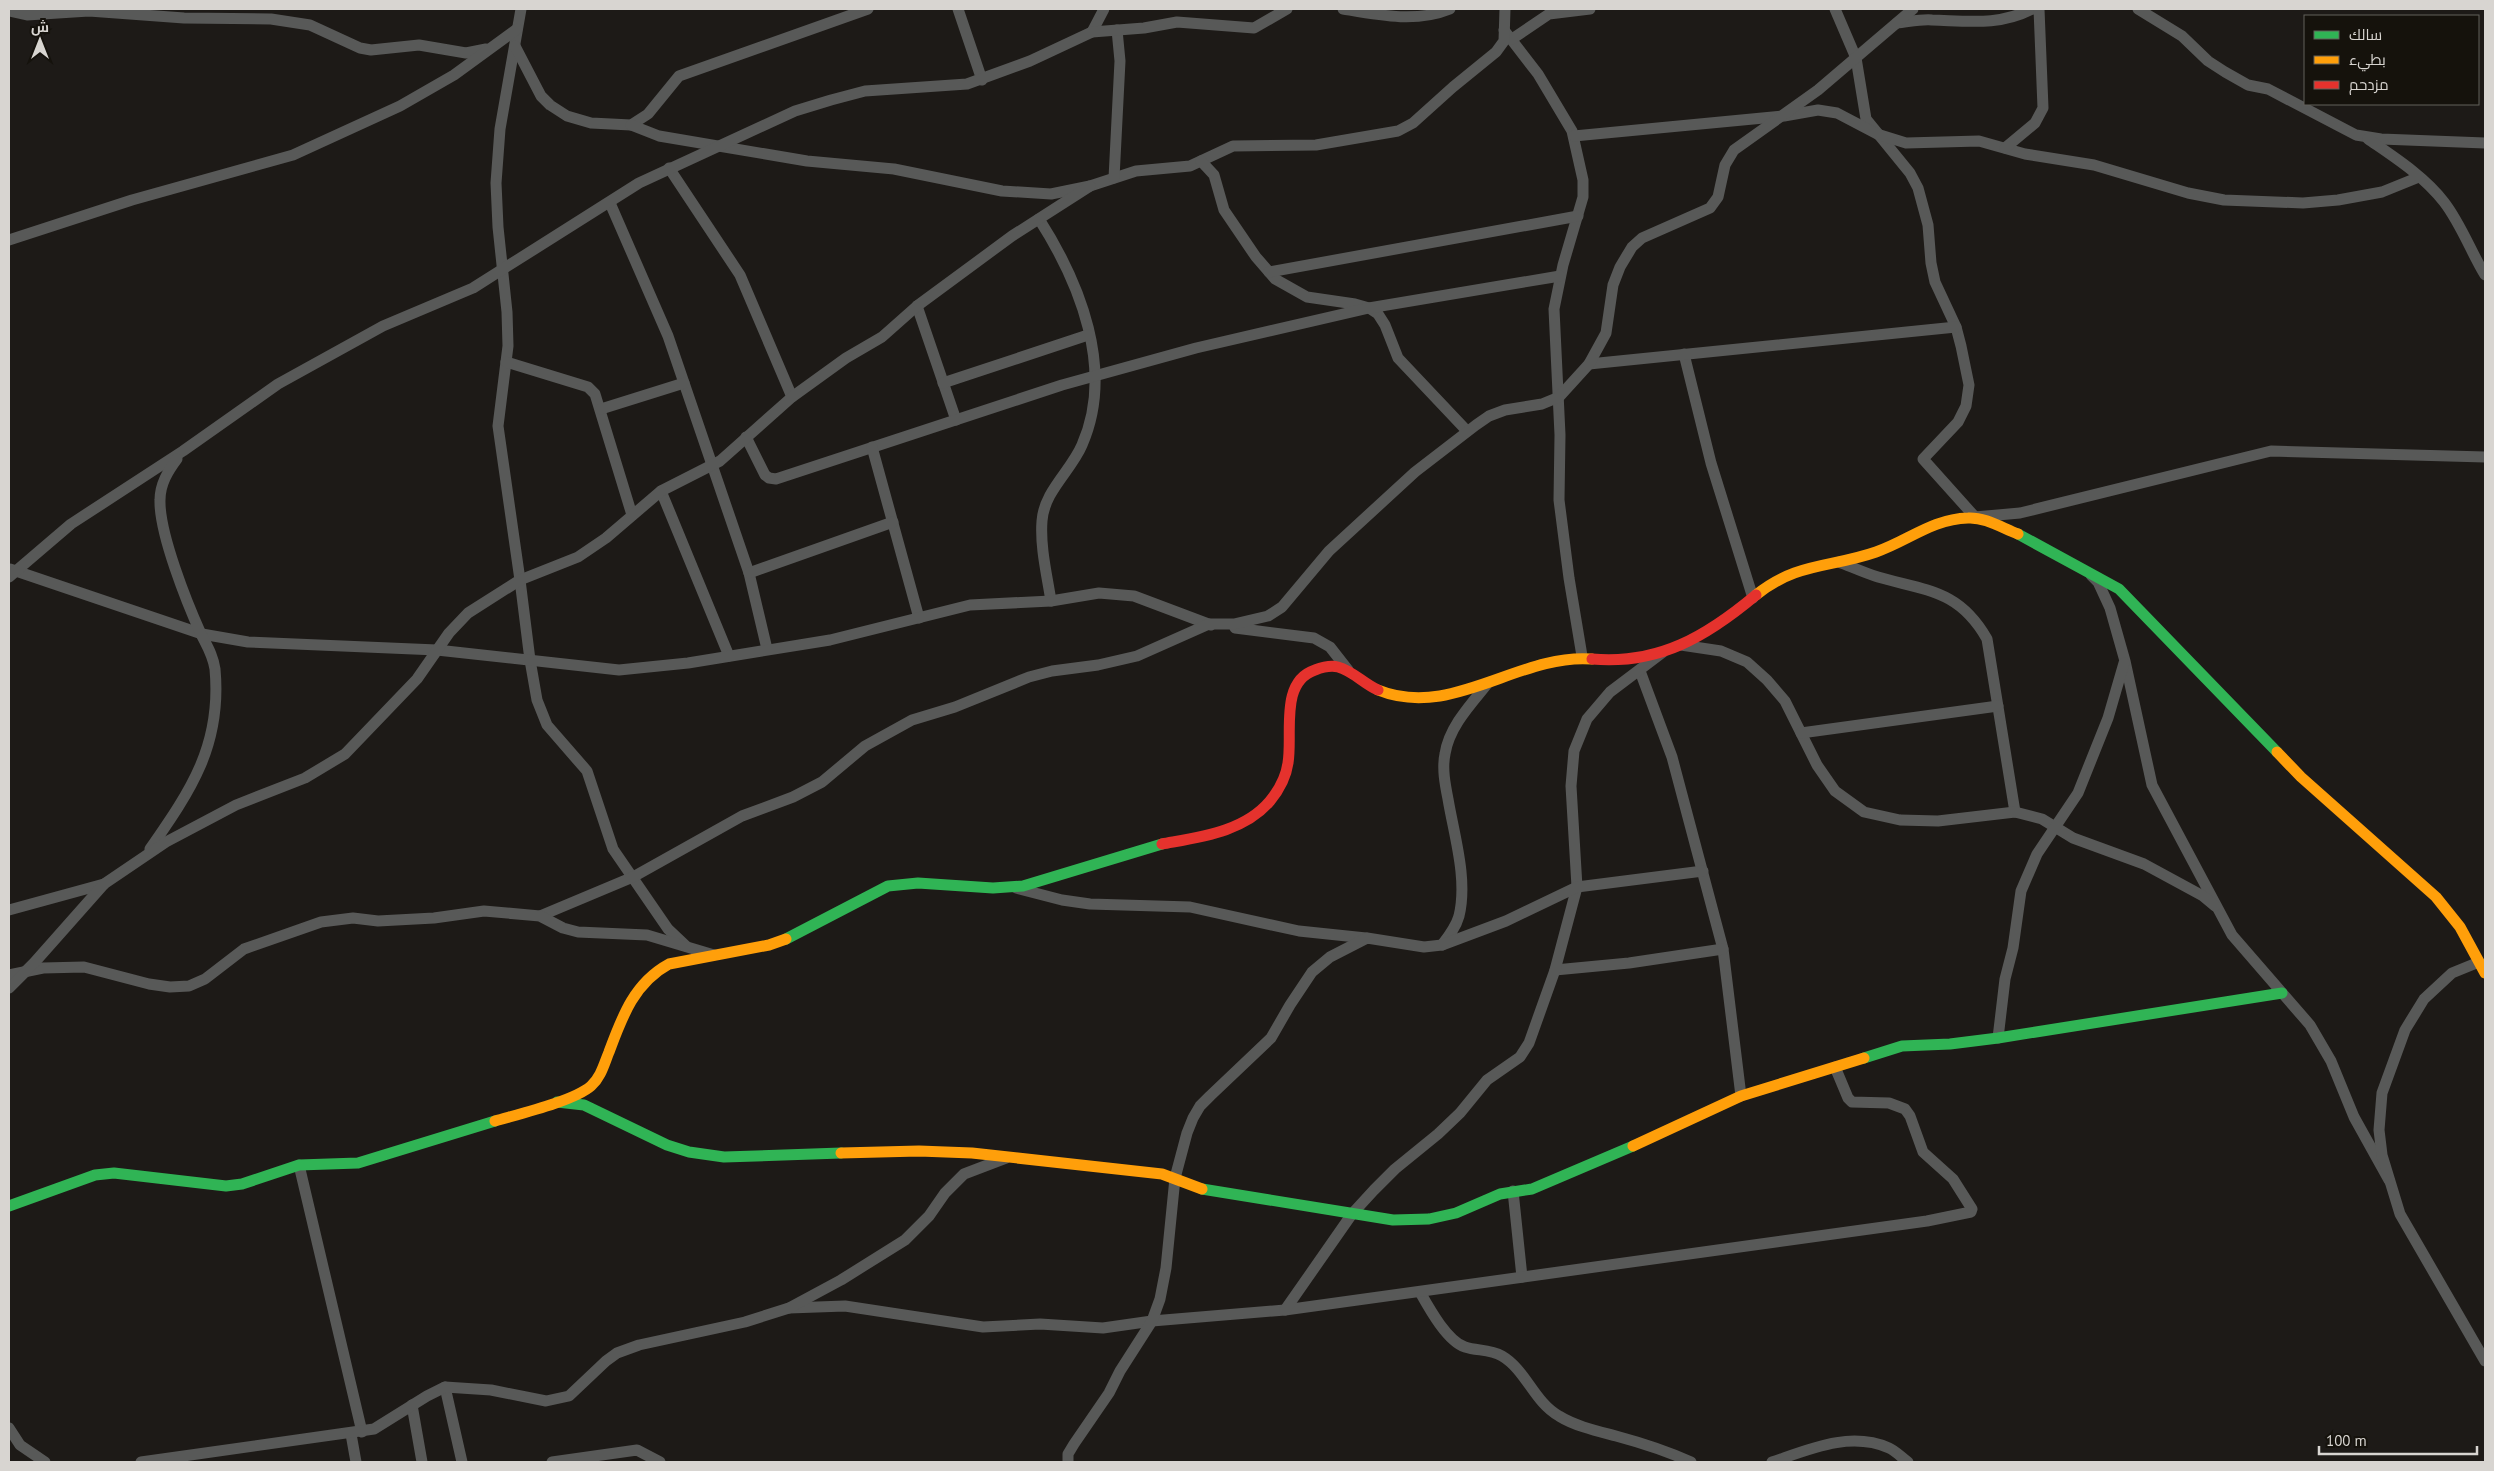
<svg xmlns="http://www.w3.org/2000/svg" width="2494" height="1471" font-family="'PT Sans',Cairo,sans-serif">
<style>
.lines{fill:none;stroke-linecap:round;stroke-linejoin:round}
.street{stroke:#585958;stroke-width:11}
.fast{stroke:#30b455;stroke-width:11}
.slow{stroke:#ff9f0a;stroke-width:11}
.jam{stroke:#e5322d;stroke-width:11}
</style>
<rect width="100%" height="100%" fill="#1d1a17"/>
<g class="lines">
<g class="street">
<path d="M521 9 500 129 496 183 498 227 507 312 508 346 498 426 520 580 530 660 537 700 547 725 587 771 613 849 668 929 686 946"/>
<path d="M958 9 982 80"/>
<path d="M1343 9C1378 15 1416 23 1450 9"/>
<path d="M1835 9 1856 58 1866 119 1910 173 1918 188 1928 225 1931 263 1935 282 1956 327 1961 346 1969 385 1966 406 1958 422 1923 459 1975 517 2020 513 2271 451 2485 457"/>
<path d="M2138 9 2182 36 2208 61 2225 72 2248 85 2268 89 2356 135 2381 139 2485 143"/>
<path d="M9 11 27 15 89 11 184 18 271 19 310 25 360 48 371 50 419 45 466 53 486 49"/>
<path d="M1897 23C1908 22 1921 19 1932 20 1968 21 1999 26 2032 9"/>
<path d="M1504 30 1538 74 1572 131 1583 180V197L1563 265 1554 309 1560 435 1559 500 1569 578 1582 656"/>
<path d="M1092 32 1104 9"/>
<path d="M1512 39 1549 14 1590 9"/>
<path d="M515 46 541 96 550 105 567 116 591 123 631 125 648 114 679 76 868 9"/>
<path d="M631 125 659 136 807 161 894 169 1002 191 1051 194 1090 186 1136 171 1190 166 1233 146 1316 145 1398 131 1413 123 1453 87 1496 52 1504 41 1505 9"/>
<path d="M1574 136 1784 116 1818 110 1837 113 1877 134 1906 143 1979 141 2025 154 2094 165 2188 193 2224 200 2303 203 2338 200 2382 192 2419 177"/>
<path d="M2368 139C2394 157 2424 176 2444 202 2461 224 2471 252 2485 275"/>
<path d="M2005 148 2035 123 2043 108 2039 9"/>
<path d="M1201 161 1214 175 1224 210 1256 257 1275 279 1307 297 1355 304 1369 308 1378 314 1385 325 1398 358 1467 431"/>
<path d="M669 168 740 275 792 397"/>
<path d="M1114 178 1120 61 1117 30"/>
<path d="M610 203 668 336 749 573 767 649"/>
<path d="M1039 219C1080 283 1115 370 1082 445 1071 471 1044 491 1042 521 1040 547 1047 575 1051 601"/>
<path d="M9 240 132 200 293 155 400 106 454 75 517 29"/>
<path d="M1269 272 1578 216"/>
<path d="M917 306 956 420"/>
<path d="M1684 354 1711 463 1753 598"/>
<path d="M506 362 588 387 595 394 632 515"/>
<path d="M1589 364 1956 327"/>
<path d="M943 383 1088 335"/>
<path d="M601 409 684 383"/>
<path d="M746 437 765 475 769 478 776 479 1062 385 1196 348 1369 308 1560 276"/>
<path d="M872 447 919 618"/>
<path d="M661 491 729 656"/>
<path d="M1839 562C1852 567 1865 573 1878 577 1927 591 1959 590 1987 639L2015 812"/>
<path d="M10 569 202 634 248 642 437 650 619 670 688 663 830 640 970 605 1051 601 1099 593 1134 596 1211 625"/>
<path d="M749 573 893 522"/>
<path d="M2091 575 2098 582 2110 608 2125 661 2152 785 2232 935 2310 1025 2331 1061 2354 1117 2389 1180"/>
<path d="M9 577 71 524 183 451 278 384 383 326 473 288 639 183 795 111 831 100 865 91 967 84 1030 61 1092 32 1144 28 1177 22 1254 28 1287 9"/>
<path d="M1235 628 1314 638 1330 647 1348 670"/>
<path d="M1681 645 1721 651 1747 662 1767 680 1785 701 1817 765 1835 791 1864 812 1900 820 1938 821 2015 812 2042 819 2073 838 2144 864 2203 896 2215 906"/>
<path d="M1640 671 1672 757 1723 949 1741 1096"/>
<path d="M1801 733 1998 706"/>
<path d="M150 849C191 790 222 745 215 669 213 655 207 646 201 634 187 603 159 533 160 500 160 484 168 471 177 459"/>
<path d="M1016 888 1062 900 1090 904 1190 907 1299 931 1366 938"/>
<path d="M9 910 104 884"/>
<path d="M540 916 633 877 742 816 793 797 822 782 865 746 912 720 955 707 1029 677 1052 671 1098 665 1137 656 1209 624H1234L1268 616 1282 607 1329 551 1415 472 1476 425 1489 416 1505 410 1542 404 1559 397 1589 364 1606 333 1613 285 1620 267 1632 247 1642 238 1710 208 1718 197 1725 165 1734 150 1818 90 1913 9"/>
<path d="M1442 945C1449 936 1456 927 1459 916 1468 879 1454 835 1448 799 1445 784 1442 768 1445 754 1449 727 1471 704 1488 683"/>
<path d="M2479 962 2452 973 2424 999 2405 1030 2382 1093 2379 1130 2382 1155 2400 1214 2485 1361"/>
<path d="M1555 970 1629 963 1723 949"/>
<path d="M9 975 43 968 84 967 149 984 170 987 189 986 205 979 244 949 321 922 353 918 378 921 434 918 484 911 540 916 563 928 578 932 647 935 714 955"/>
<path d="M9 988 34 963 104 884 166 842 236 805 305 778 345 754 417 679 449 633 468 613 520 580 578 557 606 538 661 491 720 461 792 397 846 358 882 337 917 306 1012 236 1090 186"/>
<path d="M1998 1038 2005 979 2013 948 2021 891 2037 854 2078 793 2108 718 2124 663"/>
<path d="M299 1165 362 1432"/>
<path d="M1513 1191 1522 1277"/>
<path d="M1420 1292C1429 1308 1447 1341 1465 1347 1477 1351 1490 1349 1502 1356 1526 1370 1534 1402 1559 1416 1575 1426 1597 1431 1616 1436 1642 1443 1667 1451 1691 1462"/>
<path d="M789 1308 845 1306 983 1327 1040 1324 1103 1328 1152 1321 1285 1310 1927 1221 1971 1212 1972 1209 1953 1179 1923 1152 1910 1116 1905 1109 1889 1103 1852 1102 1848 1098 1835 1067"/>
<path d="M1285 1310 1352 1214 1374 1190 1395 1169 1438 1134 1460 1113 1487 1080 1520 1057 1529 1043 1555 970 1577 887 1571 786 1574 751 1587 719 1610 692 1663 652"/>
<path d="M445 1387 462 1462"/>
<path d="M412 1405 422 1462"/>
<path d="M9 1428 20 1445 45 1462"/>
<path d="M351 1434 356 1462"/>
<path d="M141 1462 374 1429 427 1396 445 1387 491 1390 546 1401 569 1396 606 1361 617 1353 639 1345 745 1322 789 1308 841 1280 905 1240 929 1216 945 1193 964 1174 1006 1158"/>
<path d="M552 1462 637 1450 660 1462"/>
<path d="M1068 1462V1454L1074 1444 1109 1393 1120 1371 1152 1321 1160 1299 1166 1268 1175 1178 1187 1133 1193 1118 1200 1106 1210 1096 1271 1038 1290 1005 1312 972 1330 957 1367 938 1424 947 1442 945 1506 921 1577 887 1703 871"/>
<path d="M1772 1462C1810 1449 1850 1431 1889 1448 1896 1451 1902 1458 1908 1462"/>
</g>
<g class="fast">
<path d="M2018 534 2119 589 2277 752"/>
<path d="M786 939 888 886 918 883 993 888 1023 886 1162 844"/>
<path d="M1864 1058 1902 1046 1950 1044 1998 1038 2282 993"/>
<path d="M557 1102 584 1105 667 1145 689 1152 724 1157 841 1153"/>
<path d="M1202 1189 1393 1220 1429 1219 1456 1213 1500 1194 1532 1189 1633 1146"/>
<path d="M9 1206 95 1175 114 1173 226 1186 242 1184 299 1165 358 1163 495 1121"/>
</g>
<g class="slow">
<path d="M1756 595C1797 562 1830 568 1876 552 1908 541 1932 519 1968 518 1985 517 2002 528 2018 534"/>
<path d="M1378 690C1452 720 1519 653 1592 659"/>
<path d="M2277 752 2301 777 2436 897 2460 927 2485 973"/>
<path d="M495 1121C519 1114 574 1101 591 1086 601 1077 604 1064 609 1052 622 1017 634 983 669 964L769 945 786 939"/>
<path d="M1633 1146 1741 1096 1864 1058"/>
<path d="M841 1153 919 1151 972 1153 1162 1174 1202 1189"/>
</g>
<g class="jam">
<path d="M1592 659C1659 665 1707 636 1756 595"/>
<path d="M1162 844C1200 837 1244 832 1270 801 1279 790 1286 777 1288 763 1293 734 1279 682 1315 670 1323 667 1330 665 1338 667 1353 671 1364 684 1378 690"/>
</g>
</g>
<rect width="2494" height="1471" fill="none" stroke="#d8d5d1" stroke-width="20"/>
<rect x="2304" y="15" width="175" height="90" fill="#15120c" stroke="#63605b"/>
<rect x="2314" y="31" width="25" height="8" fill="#30b455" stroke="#63605b"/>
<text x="2349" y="40" font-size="15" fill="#d8d5d1">سالك</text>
<rect x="2314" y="56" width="25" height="8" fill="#ff9f0a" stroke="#63605b"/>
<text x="2349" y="65" font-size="15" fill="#d8d5d1">بطيء</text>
<rect x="2314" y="81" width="25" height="8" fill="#e5322d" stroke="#63605b"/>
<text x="2349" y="90" font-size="15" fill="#d8d5d1">مزدحم</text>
<g transform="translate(40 40)" stroke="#15120c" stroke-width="4" paint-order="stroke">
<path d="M0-4L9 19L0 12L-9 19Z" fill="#d8d5d1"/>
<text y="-8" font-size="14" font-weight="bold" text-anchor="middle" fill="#d8d5d1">ش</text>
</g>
<path d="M2319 1446v8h158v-8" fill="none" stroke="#d8d5d1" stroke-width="2.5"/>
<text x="2326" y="1446" font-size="15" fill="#d8d5d1" stroke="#15120c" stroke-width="4" paint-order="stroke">100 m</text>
</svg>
